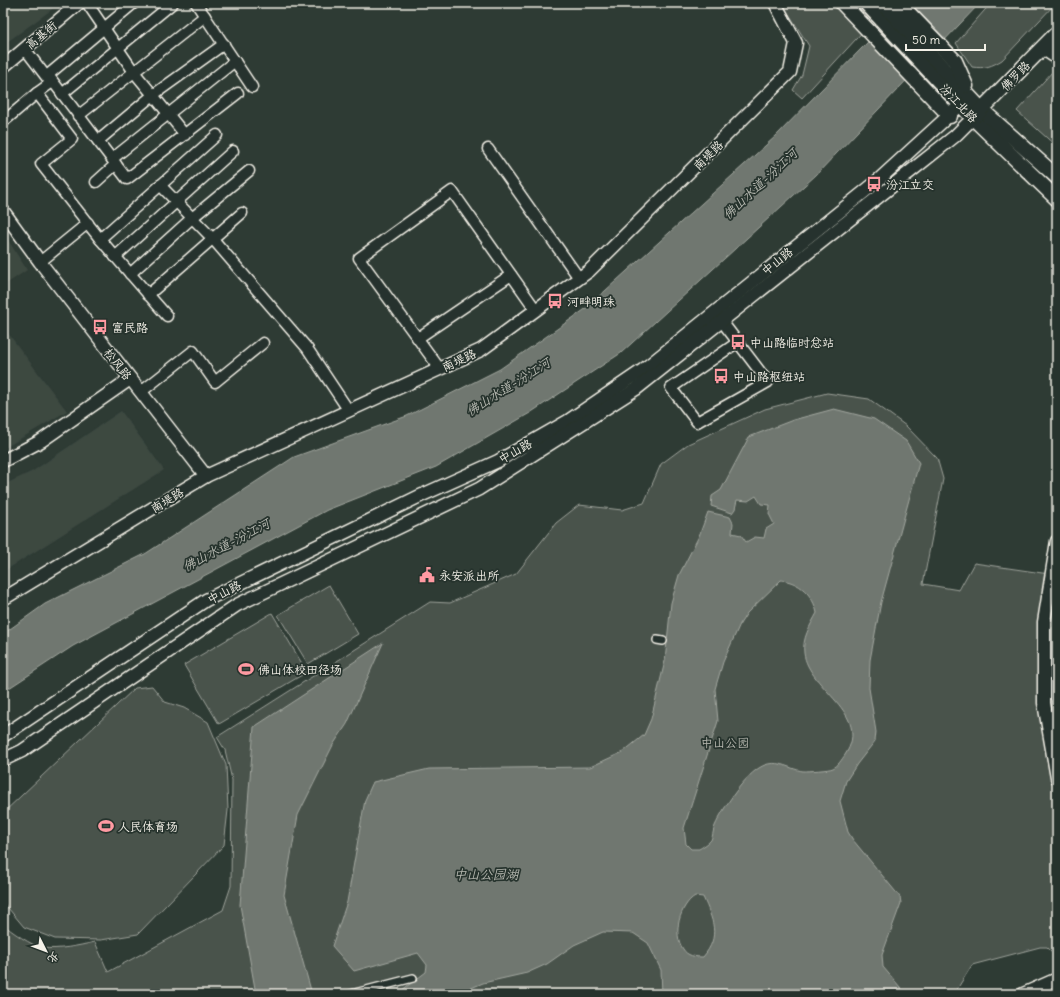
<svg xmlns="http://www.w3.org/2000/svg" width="1060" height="997" font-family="Delius,'LXGW WenKai TC',sans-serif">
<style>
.built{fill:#3c4841}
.green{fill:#48524c;stroke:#9ea29a}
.water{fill:#6f7770;stroke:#a4a8a0;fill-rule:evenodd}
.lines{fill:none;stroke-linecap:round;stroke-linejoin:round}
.pedestrian-casing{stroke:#f4f1e8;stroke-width:10}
.minor-casing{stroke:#f4f1e8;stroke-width:13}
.tertiary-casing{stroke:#f4f1e8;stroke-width:15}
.secondary-casing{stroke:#f4f1e8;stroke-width:17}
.pedestrian{stroke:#26332d;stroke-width:7}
.minor{stroke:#26332d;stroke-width:10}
.tertiary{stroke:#26332d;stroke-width:12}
.secondary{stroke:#26332d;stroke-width:14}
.labels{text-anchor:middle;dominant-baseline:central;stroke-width:3.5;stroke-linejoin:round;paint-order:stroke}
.street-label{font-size:12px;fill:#f4f1e8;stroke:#26332d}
.poi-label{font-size:12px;fill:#f4f1e8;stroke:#26332d;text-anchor:start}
.park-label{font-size:12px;fill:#b8b9b1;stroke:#26332d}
.water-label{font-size:13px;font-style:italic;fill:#b8bab2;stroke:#26332d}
</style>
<rect width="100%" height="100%" fill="#2e3b34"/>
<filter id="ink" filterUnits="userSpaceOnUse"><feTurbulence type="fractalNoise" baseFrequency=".025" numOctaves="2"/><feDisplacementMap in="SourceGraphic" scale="8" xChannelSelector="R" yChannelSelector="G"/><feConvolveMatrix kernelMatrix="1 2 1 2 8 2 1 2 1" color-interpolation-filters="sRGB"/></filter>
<g filter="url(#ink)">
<g class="built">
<path d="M3 3H58L50 11 3 45Z"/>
<path d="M3 232 27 270 3 286Z"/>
<path d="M5 329 67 411 3 449V330Z"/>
<path d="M121 411 164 470 3 572V485L33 471Z"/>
</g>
<g class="green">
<path d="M782 3H889L802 98 793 90 802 75 809 46Z"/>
<path d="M991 3H1056L1002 60C992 66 985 69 972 67L956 43Z"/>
<path d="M1053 71 1057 73V147L1017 111Z"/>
<path d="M827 393 869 399 906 426 937 458 943 479 923 584 959 590 974 563 1049 574 1038 623 1040 666 1048 747 1057 800V957L1047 947H1040L972 965 954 994H3V924C10 931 33 946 42 948 59 950 78 946 95 942L108 972 223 910 231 886 232 780 225 750 217 737 430 602 450 603 516 574 556 523 579 505 622 510 644 503 661 464 688 444 765 409Z"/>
<path d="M329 585 358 634 308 664 278 615Z"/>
<path d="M272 613 307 672 219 724 184 665Z"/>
<path d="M152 686 165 702 184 708 208 722 226 765 228 810 224 845 138 934 101 940 55 939 24 927 3 902V813L135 688Z"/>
</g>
<g class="water">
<path d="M906 3H980L816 175 621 353 530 413 436 467 327 510 73 646 3 692V634L45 604 145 554 294 457 407 416 500 369 584 310 776 136Z"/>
<path d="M834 409 874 419 906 441 919 463 881 602 870 660 869 688 876 732 875 741 857 764 846 781 840 801 848 832 853 840 900 897 901 903 882 955 883 967 906 994H662L661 970 648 943 633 933 603 932 574 945 547 964 527 973 483 983 457 994H390L402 990 426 972 427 965 418 953 354 971 332 946 347 902 365 800 373 782 429 769 590 767 623 752 644 735 651 719 665 661 671 603 679 575 699 536 708 512 730 517 733 523 732 533 741 535 746 542 755 537 764 538 766 529 774 524 769 514 770 505 761 504 756 496 748 501 737 500 735 509 732 513 711 506 712 496 721 490 749 437 793 420ZM781 580C800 582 813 595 817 613 810 626 802 638 804 653 808 689 873 713 845 755 842 759 838 766 833 768 829 770 808 771 803 771 788 769 776 757 759 768 743 778 723 808 715 826 713 830 713 836 711 840 708 844 702 847 699 849H691L686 844 684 828 718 721 715 689 723 662 740 624 747 613ZM695 896 703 897C713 920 721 936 703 957 695 957 687 956 683 949 672 934 680 905 695 896Z"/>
<path d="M383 643 347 724 333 745 298 815 284 895 312 994H256L240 905 254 727Z"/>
</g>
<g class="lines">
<defs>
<g id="pedestrian">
<path d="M657 640 663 641"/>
<path d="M351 994 413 978"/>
</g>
<g id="minor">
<path d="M87 3 134 72 153 95 224 44"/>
<path d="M196 3 252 87"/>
<path d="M25 49 51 83 37 93 72 139 41 164 100 239 167 316"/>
<path d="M62 94 173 3"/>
<path d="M78 116 205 16"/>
<path d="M3 122 37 93"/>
<path d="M185 135 153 95 98 141 127 179 238 93"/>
<path d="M98 141 48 75 134 3"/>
<path d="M488 149 579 278"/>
<path d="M112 159 235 61"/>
<path d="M96 182 116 164"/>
<path d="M160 185 212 238 307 348 349 411"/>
<path d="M100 239 217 135"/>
<path d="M115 257 233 151"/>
<path d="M40 262 88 223"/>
<path d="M130 274 192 218 249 171"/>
<path d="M148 295 242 213"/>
<path d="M717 315 768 382 697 422 671 388 738 342"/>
<path d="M418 338 511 275"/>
<path d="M440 369 359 258 452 191 536 310"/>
<path d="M141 392 193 351 215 382 263 343"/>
</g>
<g id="tertiary">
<path d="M1042 48 1057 58"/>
<path d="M3 67 79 3"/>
<path d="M3 211 40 262 206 476"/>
<path d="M3 461 41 441 130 379"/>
<path d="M1057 541 1044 622V703L1057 778"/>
<path d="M3 599 206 476 481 350 589 271 790 72 796 43 775 3"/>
<path d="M3 736 206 600 420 496 498 461 568 421 643 370 874 184 956 109"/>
<path d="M3 760 22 751 237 605 479 489 636 389 916 167 955 136 973 118"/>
<path d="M1023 994 1057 979"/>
</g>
<g id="secondary">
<path d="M842 3 950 116"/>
<path d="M866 3 973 118 1057 199"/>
<path d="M882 3 982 110 1057 177"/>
<path d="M899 3 955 61 966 86"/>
<path d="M976 115 1057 33"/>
</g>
</defs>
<use href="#pedestrian" class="pedestrian-casing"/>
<use href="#minor" class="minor-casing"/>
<use href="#tertiary" class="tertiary-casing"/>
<use href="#secondary" class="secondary-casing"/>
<use href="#pedestrian" class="pedestrian"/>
<use href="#minor" class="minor"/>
<use href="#tertiary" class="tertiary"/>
<use href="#secondary" class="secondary"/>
</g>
</g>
<defs>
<symbol id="bus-bare" viewBox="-9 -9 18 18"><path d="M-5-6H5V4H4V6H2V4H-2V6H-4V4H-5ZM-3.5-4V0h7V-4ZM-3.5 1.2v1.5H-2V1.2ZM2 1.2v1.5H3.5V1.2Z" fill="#ff9aa2" stroke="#26332d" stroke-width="2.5" paint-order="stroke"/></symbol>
<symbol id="civic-bare" viewBox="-9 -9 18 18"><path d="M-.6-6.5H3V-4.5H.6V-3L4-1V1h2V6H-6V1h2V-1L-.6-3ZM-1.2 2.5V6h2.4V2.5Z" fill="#ff9aa2" stroke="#26332d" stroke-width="2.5" paint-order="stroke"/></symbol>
<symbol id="stadium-bare" viewBox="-9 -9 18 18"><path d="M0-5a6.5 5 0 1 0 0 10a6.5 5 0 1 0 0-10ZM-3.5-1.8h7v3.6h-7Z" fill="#ff9aa2" stroke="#26332d" stroke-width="2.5" paint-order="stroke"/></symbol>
</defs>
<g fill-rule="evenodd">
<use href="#bus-bare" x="863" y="173" width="22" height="22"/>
<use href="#bus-bare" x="544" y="290" width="22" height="22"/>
<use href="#bus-bare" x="89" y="316" width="22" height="22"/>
<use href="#bus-bare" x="727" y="331" width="22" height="22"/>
<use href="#bus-bare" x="710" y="365" width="22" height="22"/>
<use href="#civic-bare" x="416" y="564" width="22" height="22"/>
<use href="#stadium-bare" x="235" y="658" width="22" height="22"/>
<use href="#stadium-bare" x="95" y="815" width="22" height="22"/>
</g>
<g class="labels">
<g class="street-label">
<text transform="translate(41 35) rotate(-40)">高基街</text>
<text transform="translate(1015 76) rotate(-46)">佛罗路</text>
<text transform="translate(959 103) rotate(47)">汾江北路</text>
<text transform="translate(708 155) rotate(-45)">南堤路</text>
<text transform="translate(777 261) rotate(-39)">中山路</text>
<text transform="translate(459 360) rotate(-25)">南堤路</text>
<text transform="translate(118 364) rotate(52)">松风路</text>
<text transform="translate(515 451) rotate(-29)">中山路</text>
<text transform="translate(167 500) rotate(-31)">南堤路</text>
<text transform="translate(224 592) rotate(-27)">中山路</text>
</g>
<g class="poi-label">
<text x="886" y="184">汾江立交</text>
<text x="567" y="301">河畔明珠</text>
<text x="112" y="327">富民路</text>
<text x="750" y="342">中山路临时总站</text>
<text x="733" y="376">中山路枢纽站</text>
<text x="439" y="575">永安派出所</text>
<text x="258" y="669">佛山体校田径场</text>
<text x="118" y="826">人民体育场</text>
</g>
<g class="park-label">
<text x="725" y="742">中山公园</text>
</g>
<g class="water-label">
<text transform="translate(760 184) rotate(-43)">佛山水道-汾江河</text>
<text transform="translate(508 387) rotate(-32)">佛山水道-汾江河</text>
<text transform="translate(226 545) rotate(-28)">佛山水道-汾江河</text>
<text x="486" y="874">中山公园湖</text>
</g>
</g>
<rect width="1060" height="997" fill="none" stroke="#26332d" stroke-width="16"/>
<rect x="8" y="8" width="1044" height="981" fill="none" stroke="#f4f1e8" stroke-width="1.5" filter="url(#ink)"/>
<g transform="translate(46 951) rotate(132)" stroke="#26332d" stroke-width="3" paint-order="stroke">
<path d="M0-3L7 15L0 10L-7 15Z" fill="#f4f1e8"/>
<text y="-6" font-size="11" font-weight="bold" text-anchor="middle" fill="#f4f1e8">北</text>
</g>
<path d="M906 44v6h79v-6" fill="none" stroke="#f4f1e8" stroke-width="2"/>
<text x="912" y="44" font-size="12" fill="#f4f1e8" stroke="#26332d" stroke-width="3" paint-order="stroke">50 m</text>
</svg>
